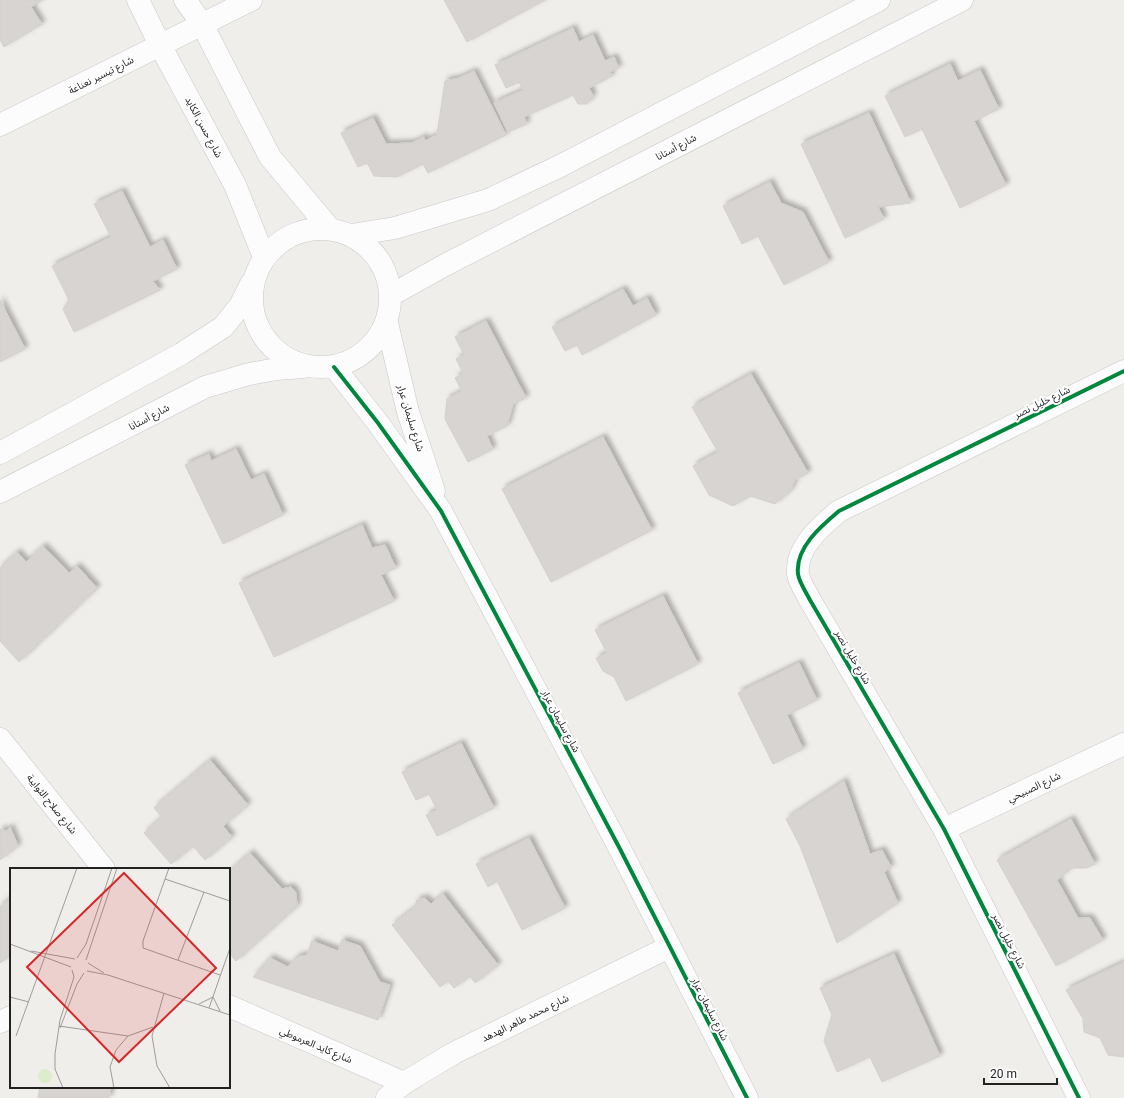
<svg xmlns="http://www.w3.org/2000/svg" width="1124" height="1098" font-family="Roboto,'Noto Sans Arabic',sans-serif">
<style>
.building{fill:#d7d4d2;stroke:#d3d0cc;filter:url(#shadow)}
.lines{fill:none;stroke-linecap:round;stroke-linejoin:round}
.minor-casing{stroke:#c9c8c7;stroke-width:23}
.minor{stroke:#fdfcfc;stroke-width:22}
.cycleway-casing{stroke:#fff;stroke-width:6}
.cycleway{stroke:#00873e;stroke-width:4}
.labels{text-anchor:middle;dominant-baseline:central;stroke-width:4;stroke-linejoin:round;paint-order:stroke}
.street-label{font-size:10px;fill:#222;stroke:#fff}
.inset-road{fill:none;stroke:#9e9c9b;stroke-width:1}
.view{fill:#d62828;fill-opacity:0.15;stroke:#d62828;stroke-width:2}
.inset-edge{fill:none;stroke:#222;stroke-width:2}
</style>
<defs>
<filter id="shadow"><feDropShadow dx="3.5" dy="-3.5" stdDeviation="2" flood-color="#0004"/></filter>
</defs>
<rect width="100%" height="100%" fill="#f0eeeb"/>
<g class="building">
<path d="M0 0H42L31 7 42 24 4 47 0 40Z"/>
<path d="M444 0H545L467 42Z"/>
<path d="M573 28 579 42 593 35 605 61 614 57 619 68 610 72 612 76 589 88 593 96 587 104H578L573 95 524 117 527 124 508 132 494 103 523 90 519 82 506 88 495 65Z"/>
<path d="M950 64 958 81 980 70 999 109 974 121 1006 185 960 208 922 129 905 137 885 96Z"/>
<path d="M474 71 506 135 428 173 423 164 397 177 374 176 367 163 358 167 341 133 373 118 386 144 412 143 424 137 425 141 437 135 445 81 459 78Z"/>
<path d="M869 113 911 203 878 207 884 219 845 238 801 144Z"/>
<path d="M770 182 781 203 803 212 829 262 784 285 758 236 742 244 723 206Z"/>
<path d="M122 191 150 247 163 240 177 269 153 281 160 290 74 332 63 309 69 300 52 266 111 237 94 204Z"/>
<path d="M623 289 633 306 647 298 656 315 582 355 577 345 565 351 552 327Z"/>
<path d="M0 300 25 349 0 362Z"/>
<path d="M486 321 526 398 513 404 507 426 487 436 493 449 468 462 445 419 447 399 462 391 455 378 463 373 456 359 464 355 455 337Z"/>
<path d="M751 374 808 473 795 480 790 491 775 504 750 496 733 506 709 495 693 466 718 452 692 407Z"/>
<path d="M603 437 652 530 551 582 502 489Z"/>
<path d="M236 449 251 480 264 474 283 515 223 544 185 465 209 454 211 461Z"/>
<path d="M362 525 372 548 385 545 396 568 381 575 394 601 274 657 239 583Z"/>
<path d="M43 546 69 573 77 566 97 588 19 662 0 641V568L17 552 26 562Z"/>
<path d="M663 596 698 664 626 701 614 677 603 671 596 658 607 653 595 630Z"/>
<path d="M799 663 817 700 787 715 803 749 773 764 738 693Z"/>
<path d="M461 743 494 808 437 836 426 815 437 810 429 794 416 800 402 772Z"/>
<path d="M210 760 248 805 223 826 232 837 205 860 193 846 171 864 144 833 162 817 154 808Z"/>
<path d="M844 781 870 854 882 850 891 867 884 872 898 903 837 943 800 846 786 819Z"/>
<path d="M1071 819 1095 864 1086 868H1071L1057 880 1078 918H1090L1103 940 1056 966 997 860Z"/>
<path d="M10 827 18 846 0 860V829L6 831Z"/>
<path d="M529 838 565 908 522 930 497 881 488 887 476 864Z"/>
<path d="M250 853 282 889 291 887 296 893 297 906 236 961 229 953V872Z"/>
<path d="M443 894 498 965 475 983 470 976 454 988 448 981 440 987 392 925 414 908 417 900 425 898 431 904Z"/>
<path d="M11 898V958L10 956 0 963V906Z"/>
<path d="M342 940 360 946 380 982 390 985 378 1020 253 977 270 958 288 967 297 957 307 955 312 941 338 951Z"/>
<path d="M894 954 940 1056 882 1082 870 1057 837 1072 824 1041 832 1015 820 988Z"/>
<path d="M1124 962V1057L1108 1055 1100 1038 1084 1032 1083 1019 1066 990Z"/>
<path d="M40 1087H111L109 1098H38Z"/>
</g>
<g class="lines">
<defs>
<g id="minor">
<path d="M138 0 160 45 235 185 264 257"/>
<path d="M185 0 202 24 270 157 330 229"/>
<path d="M0 125 251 0"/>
<circle cx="321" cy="298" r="69"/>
<path d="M351 235 395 228 488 200 560 166 879 0"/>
<path d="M391 295 445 265 962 0"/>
<path d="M387 323 408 412 434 491"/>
<path d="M334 367 378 423 441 511 620 849 747 1098"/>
<path d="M0 453 181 354 223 327 240 306 251 284"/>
<path d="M0 492 205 387 249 374 277 369 303 367"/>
<path d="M0 739 104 869"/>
<path d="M944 829 1124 744"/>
<path d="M229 1006 404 1083"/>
<path d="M0 1022 11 1017"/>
<path d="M387 1098 404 1083 454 1053 669 947"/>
<path d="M1079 1098 944 829 810 600C806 592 799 582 798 574 795 548 821 526 839 511L1124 371"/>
</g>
</defs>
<use href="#minor" class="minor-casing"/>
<use href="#minor" class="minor"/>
<defs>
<g id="cycleway">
<path d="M334 367 378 423 441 511 620 849 747 1098"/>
<path d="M1079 1098 944 829 810 600C806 592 799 582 798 574 795 548 821 526 839 511L1124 371"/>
</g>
</defs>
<use href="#cycleway" class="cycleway-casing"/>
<use href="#cycleway" class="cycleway"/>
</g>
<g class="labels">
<g class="street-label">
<text transform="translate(101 75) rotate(-27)">شارع تيسير نعناعة</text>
<text transform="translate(204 127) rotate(62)">شارع حسن الكايد</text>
<text transform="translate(676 147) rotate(-28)">شارع أستانا</text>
<text transform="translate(1042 402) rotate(-26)">شارع خليل نصر</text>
<text transform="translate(149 417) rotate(-28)">شارع أستانا</text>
<text transform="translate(411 418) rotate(73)">شارع سليمان عرار</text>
<text transform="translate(853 657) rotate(60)">شارع خليل نصر</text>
<text transform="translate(561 721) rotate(62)">شارع سليمان عرار</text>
<text transform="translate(1034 787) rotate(-25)">شارع الصبيحي</text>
<text transform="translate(52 804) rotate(51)">شارع صلاح الثوايبة</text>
<text transform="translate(1009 941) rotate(63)">شارع خليل نصر</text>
<text transform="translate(710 1009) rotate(63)">شارع سليمان عرار</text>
<text transform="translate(525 1018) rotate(-26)">شارع محمد طاهر الهدهد</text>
<text transform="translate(316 1045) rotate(23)">شارع كايد العرموطي</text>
</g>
</g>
<g transform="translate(10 868)">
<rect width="220" height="220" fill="#f0eeeb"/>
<path d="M28 208a7 7 0 1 1 14 0a7 7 0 1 1-14 0Z" fill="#ddeccb"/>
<path class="inset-road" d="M159 0 133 73V80L210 107M155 11 220 33M0 76 61 99M21 83 65 91M67 90 76 76 102 0M76 92 107 0M168 92 194 24M78 95 94 105M77 103 98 107 220 147M154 125 142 168 147 198 160 220M0 129 19 134M189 136 203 129 210 143M199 140 220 80M49 158 118 168M50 160 67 116 74 105M6 168 67 0M53 220 45 201V186L50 152 64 109 62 102M104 220 100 199 106 182 118 168 143 159"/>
<path class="view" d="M114 5 206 100 109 194 17 99Z"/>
<rect width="220" height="220" class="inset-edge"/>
</g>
<path d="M984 1078v6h73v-6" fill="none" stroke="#222222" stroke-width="2"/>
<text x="990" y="1078" font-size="12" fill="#222222" stroke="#ffffff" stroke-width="3" paint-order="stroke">20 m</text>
</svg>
